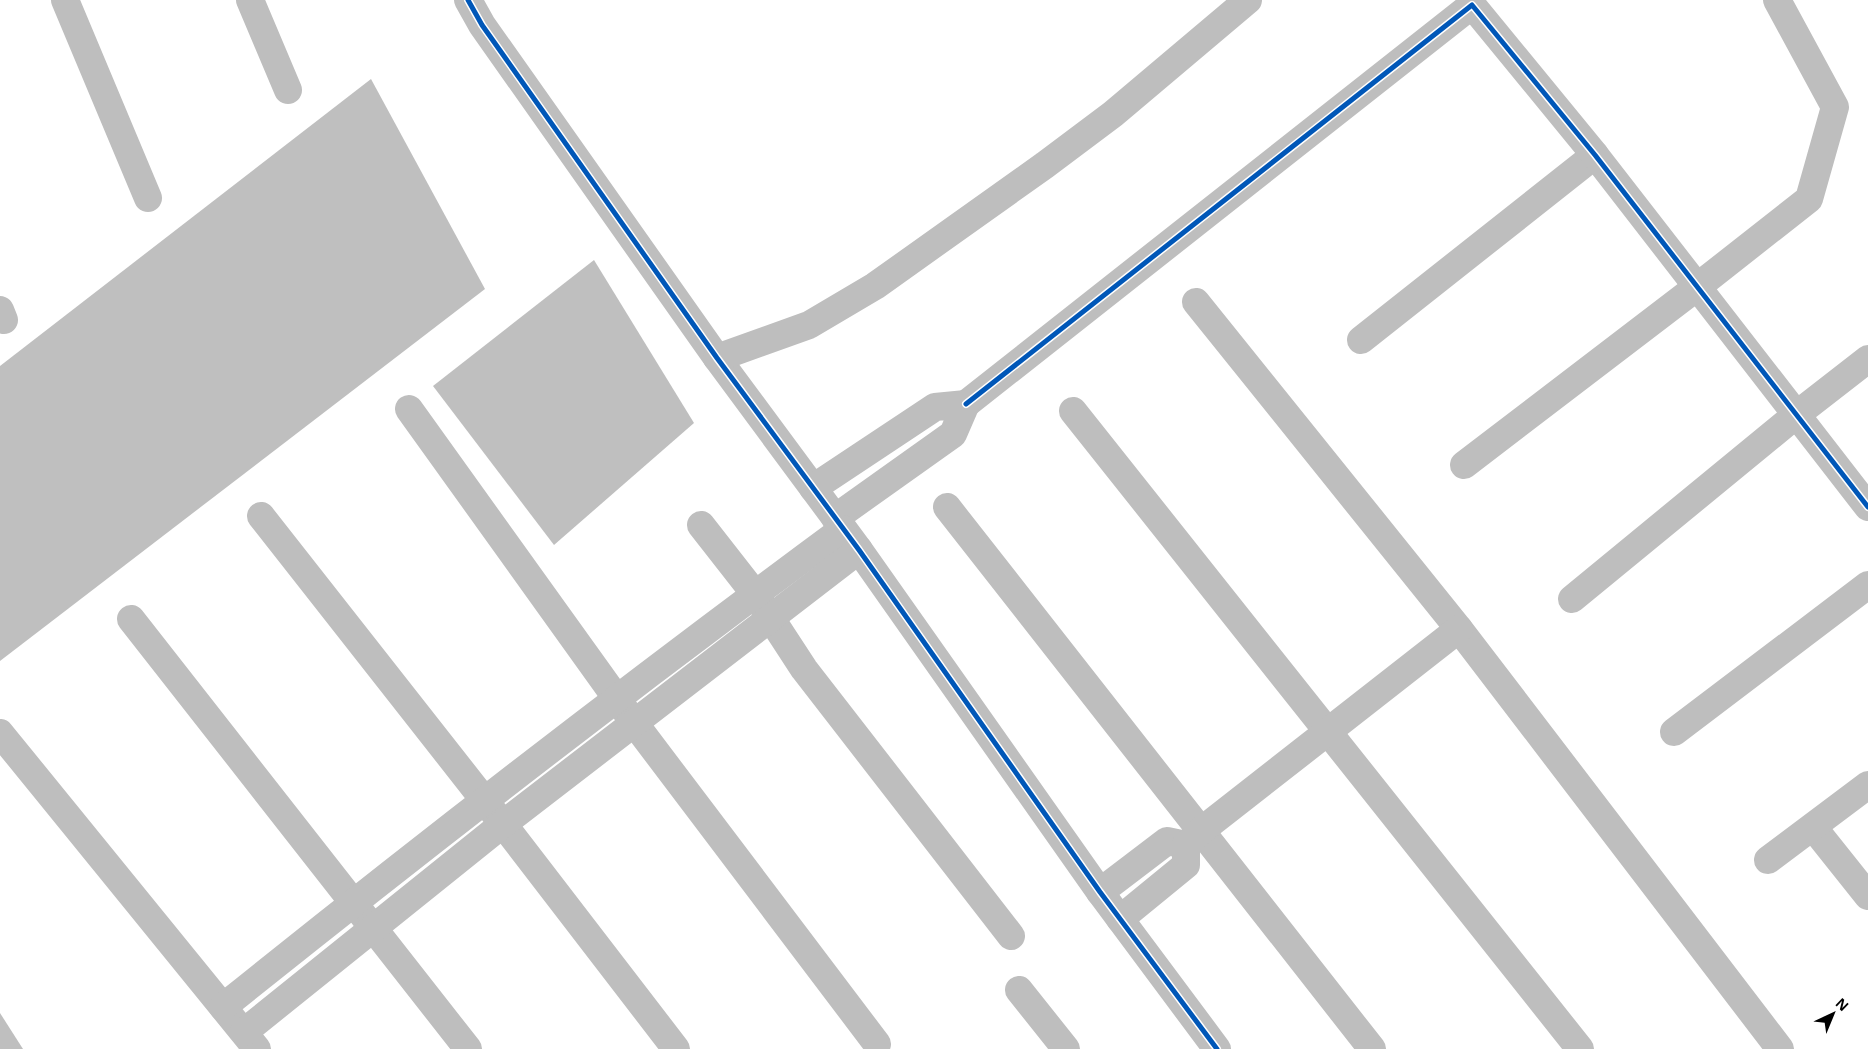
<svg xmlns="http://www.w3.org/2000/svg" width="1868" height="1049" font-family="'Noto Sans',sans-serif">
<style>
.water{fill:#bfbfbf}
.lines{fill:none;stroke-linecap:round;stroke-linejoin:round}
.street{stroke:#bebebe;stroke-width:28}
.cycleway-casing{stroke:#fff;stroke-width:8}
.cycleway{stroke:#0057b8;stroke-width:5}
</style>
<rect width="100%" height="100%" fill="#fff"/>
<g class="water">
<path d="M371 79 485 289 0 661V366Z"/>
<path d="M594 260 694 423 554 545 433 386Z"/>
<path d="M0 1013 23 1049H0Z"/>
</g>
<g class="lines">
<g class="street">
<path d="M65 0 148 198"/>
<path d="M250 0 288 90"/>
<path d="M468 0 482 25 717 358 859 550 1100 892 1217 1049"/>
<path d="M1196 302 1459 629 1780 1049"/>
<path d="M0 310 4 320"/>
<path d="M1361 340 1595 155"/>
<path d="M717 358 809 325 875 286 1045 165 1113 114 1248 0"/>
<path d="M966 404 1472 5 1595 155 1868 507"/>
<path d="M409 409 635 724 877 1044"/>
<path d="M1073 411 1580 1049"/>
<path d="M1464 465 1697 287 1809 199 1835 107 1777 0"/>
<path d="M813 488 935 407 966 404 953 434 835 518"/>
<path d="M947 507 1372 1049"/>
<path d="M261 516 503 824 676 1049"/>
<path d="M701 525 755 594 804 669 1011 936"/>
<path d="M1572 599 1796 415 1868 359"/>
<path d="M131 619 468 1049"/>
<path d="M1674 732 1868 585"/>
<path d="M0 733 257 1049"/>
<path d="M1813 827 1868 896"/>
<path d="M1768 860 1868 785"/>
<path d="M1100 892 1167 841 1186 845"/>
<path d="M1120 919 1186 865V845L1202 830 1459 629"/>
<path d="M1019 990 1066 1049"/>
<path d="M223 1007C426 844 633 684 843 529"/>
<path d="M244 1032 503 824 859 550"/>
</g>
<defs>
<g id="cycleway">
<path d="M468 0 482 25 717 358 859 550 1100 892 1217 1049"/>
<path d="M966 404 1472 5 1595 155 1868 507"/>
</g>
</defs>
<use href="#cycleway" class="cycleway-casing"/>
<use href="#cycleway" class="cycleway"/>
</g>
<g transform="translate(1833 1014) rotate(44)" stroke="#ffffff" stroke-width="4" paint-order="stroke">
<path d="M0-4L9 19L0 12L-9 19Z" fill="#000000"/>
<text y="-8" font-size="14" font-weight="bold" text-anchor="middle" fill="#000000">N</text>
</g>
</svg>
